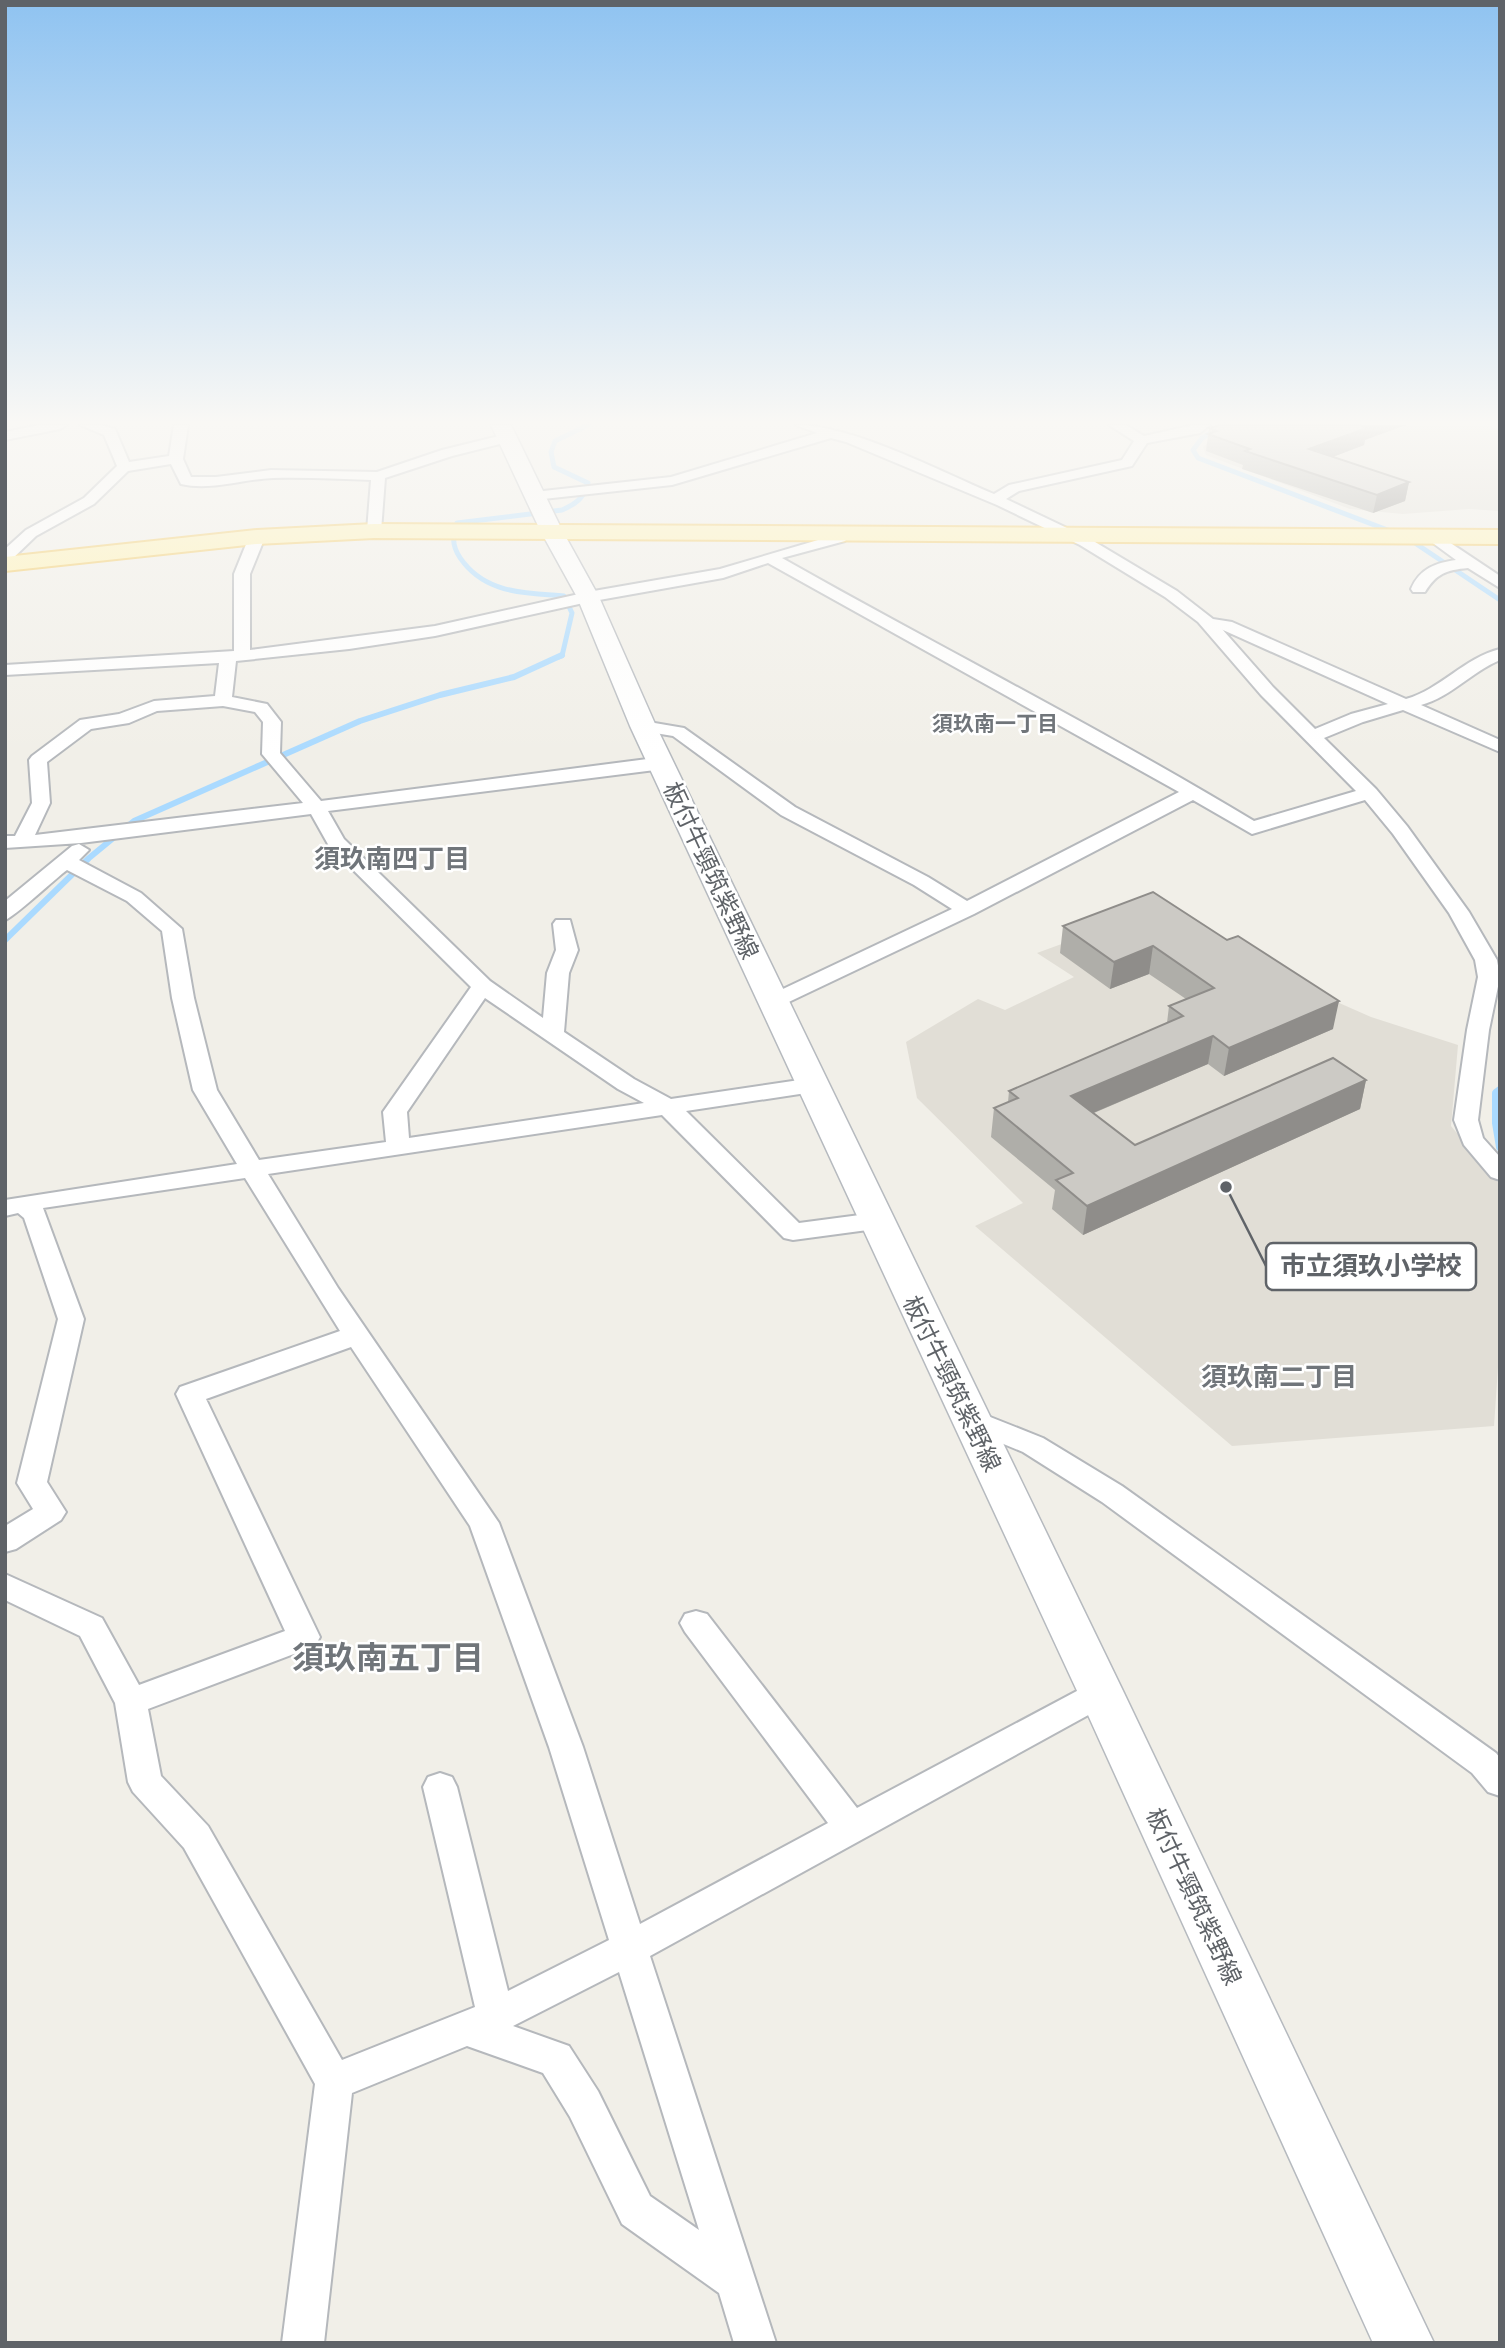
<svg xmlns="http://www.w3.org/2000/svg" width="1505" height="2348" font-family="'Open Sans','Noto Sans JP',sans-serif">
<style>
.education{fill:#e1ded6}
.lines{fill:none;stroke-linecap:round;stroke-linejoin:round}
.stream-far2{stroke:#aadaff;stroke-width:5}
.stream-far1{stroke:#aadaff;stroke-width:6}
.stream{stroke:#aadaff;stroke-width:8}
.minor-casing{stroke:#b5b8bc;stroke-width:4}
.secondary-casing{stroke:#b6babf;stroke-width:3}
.primary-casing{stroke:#f2c960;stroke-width:4}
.minor{fill:#fff;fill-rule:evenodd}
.secondary{fill:#fff;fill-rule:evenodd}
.primary{fill:#fff2af;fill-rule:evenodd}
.wall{fill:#afaea9}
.shaded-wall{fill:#8f8d8a}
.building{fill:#cccac5;stroke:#8f8d8a;stroke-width:2}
.labels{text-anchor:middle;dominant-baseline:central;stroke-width:5;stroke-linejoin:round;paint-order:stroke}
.far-neighbourhood-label{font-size:21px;font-weight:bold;fill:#70757a;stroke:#fff}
.street-label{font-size:24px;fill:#5f6368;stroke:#fff}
.neighbourhood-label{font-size:26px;font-weight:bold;fill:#70757a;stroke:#fff}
.near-neighbourhood-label{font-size:32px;font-weight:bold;fill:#70757a;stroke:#fff}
.leader{fill:none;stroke:#5f6368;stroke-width:2.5}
.callout-dot{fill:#5f6368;stroke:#fff;stroke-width:2.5}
.callout{fill:#fff;stroke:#5f6368;stroke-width:2.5}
.callout-label{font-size:26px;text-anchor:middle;font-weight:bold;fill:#5f6368}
</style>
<rect width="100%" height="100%" fill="#f1efe8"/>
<g class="education">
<path d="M1239 425H1486L1500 429V511L1469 509 1403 514 1350 509 1206 455 1203 447 1223 429Z"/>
<path d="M1157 909 1221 951 1371 1017 1458 1045 1451 1126 1500 1185V1338L1494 1426 1232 1446 975 1226 1023 1203 917 1098 906 1042 978 999 1005 1010 1074 977 1037 953Z"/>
</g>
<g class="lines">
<g class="stream-far2">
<path d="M1225 425 1202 438 1193 450 1198 458 1398 534"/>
<path d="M1409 539 1500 600"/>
<path d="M559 657 562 656 572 613 564 596C527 593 489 594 464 563 453 550 451 539 457 523L562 510C576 504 584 498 588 483L554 467 551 452 555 441 588 425"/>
</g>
<path class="stream-far1" d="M5 940 89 858 134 821 360 721 440 695 514 677 562 655"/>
<path class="stream" d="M1500 1090 1496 1093V1123L1500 1147"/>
<defs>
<g id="minor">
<path d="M40 425H67L60 429 5 440V432Z"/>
<path d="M80 425H101L115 429 129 462 169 456 174 425H188L183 459 191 477H216L271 470 377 472 442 450 507 434 514 438 512 441 452 456 385 478 381 531 374 535 367 531 371 480C338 479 305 477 273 478 243 479 211 491 181 484L171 464 128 471 94 504 36 536 10 561 5 563V549L26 530 84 498 117 466 104 435Z"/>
<path d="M796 425C853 425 939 471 994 494L1009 485 1122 460 1134 441 1109 425H1126L1144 436 1194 425H1210L1200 433 1147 443 1132 466 1019 491 1006 499 1090 539 1177 591 1213 619 1232 622 1406 699C1441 689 1464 658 1500 649V660C1471 672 1451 697 1421 705L1500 740V752L1403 710 1363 722 1324 738 1376 789 1407 826 1469 912 1497 960 1500 977 1489 1030 1478 1120 1483 1138 1500 1157V1180L1491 1177 1464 1145 1454 1120 1467 1030 1478 977 1475 960 1449 913 1393 834 1365 800 1252 834 1193 800 974 914 774 1009 766 1007 763 1002 766 997 952 909 914 885 781 815 673 736 637 730 634 726 637 722 643 721 684 728 795 807 928 877 967 901 1179 792 768 563 723 578 588 602 435 636 349 649 236 661 232 697 267 704 281 722 280 753 321 801 663 757 670 759 672 763 663 769 328 811 344 839 490 981 543 1018 547 973 556 950 553 924 556 920H570L578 950 569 973 564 1032 634 1079 671 1099 813 1078 821 1080 825 1085 821 1090 813 1092 686 1111 799 1223 875 1213 884 1215 888 1221 884 1227 875 1229 793 1240 784 1238 662 1115 268 1174 338 1288 499 1523 583 1747 640 1924 828 1823 685 1632 680 1623 685 1614 696 1611 707 1614 857 1808 1090 1684 1101 1680 1112 1684 1117 1693 1112 1702 650 1956 776 2343H734L719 2293 622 2224 570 2117 543 2073 467 2046 352 2093 324 2343H282L315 2084 184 1848 133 1792 128 1782 115 1703 80 1636 5 1600V1574L102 1618 139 1685 285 1631 176 1394 180 1387 340 1331 245 1178 43 1208 84 1319 47 1482 66 1512 61 1520 16 1549 5 1552V1526L33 1509 17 1483 58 1319 24 1218 18 1213 5 1216V1200L237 1164 193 1090 172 998 162 931 127 901 67 870C56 878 13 918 5 920V901L72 846 79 844 89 850 79 860 141 893 182 929 194 998 217 1090 259 1160 386 1142 383 1112 471 987 329 846 311 814 81 843 5 848V836H15L32 803 29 760 32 756 80 720 119 714 154 701 215 696 219 663 5 675V665L234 651V574L249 537 257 532 265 537 250 574V650L435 626 588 592 720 569 835 535 846 528 853 532 845 541 782 558C939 647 1100 728 1254 821L1356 791 1261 695 1198 622 1165 597 1080 545 997 505 846 442 831 438 672 485 534 500 527 496 534 492 671 477 817 433ZM1222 629 1223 630 1388 704 1351 714 1315 729 1273 687ZM223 706 255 712 263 722 262 754 303 803 35 835 50 803 47 762 91 729 129 723 157 711ZM485 998 618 1089 644 1103 409 1138 407 1112ZM351 1347 470 1526 549 1747 609 1940 508 1991 457 1787 452 1777 440 1773 428 1777 423 1787 475 2007 342 2060 208 1826 161 1776 148 1709 315 1646 320 1637 206 1399ZM619 1972 699 2230 650 2196 598 2091 569 2046 513 2026Z"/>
<path d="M1431 530 1500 576V588L1468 568C1446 570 1436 574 1425 592H1413L1411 589C1420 568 1436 563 1456 560L1426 538 1423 535 1426 532Z"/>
<path d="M970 1409 1043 1438 1122 1486 1496 1753 1500 1758V1796L1488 1792 1472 1773 1102 1502 1023 1452 960 1426 956 1419 960 1412Z"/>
</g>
<path id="secondary" d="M491 425H511L562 530 599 597 656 726 1124 1693 1434 2343H1373L1078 1693 630 726 577 597 540 530Z"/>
<path id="primary" d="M374 524 1500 530V544L374 538 257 544 5 571V557L257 530Z"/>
</defs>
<use href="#minor" class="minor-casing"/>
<use href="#secondary" class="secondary-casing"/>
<use href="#primary" class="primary-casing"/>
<use href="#minor" class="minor"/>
<use href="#secondary" class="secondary"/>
<use href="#primary" class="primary"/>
</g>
<g class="wall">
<path d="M1209 428 1365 440 1364 445 1333 457 1409 482 1405 501 1373 513 1242 469 1243 465 1206 451Z"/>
<path d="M1153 892 1333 1029 1224 1076 1208 1064 1094 1113 1135 1145 1366 1080 1360 1109 1083 1235 1052 1209 1055 1190 991 1137 994 1108 1008 1102 1009 1091 1167 1023 1169 1006 1186 999 1149 974 1110 989 1060 953 1063 926Z"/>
</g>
<g class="shaded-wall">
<path d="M1359 425H1406L1365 440 1364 445 1306 467 1309 449Z"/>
<path d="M1409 482 1405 501 1373 513 1377 495Z"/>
<path d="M1153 946 1149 974 1110 989 1114 962Z"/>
<path d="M1339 1001 1333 1029 1224 1076 1229 1048Z"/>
<path d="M1213 1036 1208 1064 1067 1124 1071 1096Z"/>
<path d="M1366 1080 1360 1109 1083 1235 1087 1206Z"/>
</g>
<g class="building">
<path d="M1221 425H1360L1367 428 1309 449 1409 482 1377 495 1245 451 1250 449 1208 434 1217 431 1209 428Z"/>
<path d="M1153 892 1227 940 1238 936 1339 1001 1229 1048 1213 1036 1071 1096 1135 1145 1333 1058 1366 1080 1087 1206 1056 1180 1073 1173 994 1108 1018 1098 1009 1091 1183 1016 1169 1006 1214 988 1153 946 1114 962 1063 926Z"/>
</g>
<linearGradient id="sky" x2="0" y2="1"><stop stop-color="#8fc3f1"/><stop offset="0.56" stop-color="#f9f8f5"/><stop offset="1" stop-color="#f9f8f5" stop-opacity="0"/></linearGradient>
<rect width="1505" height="754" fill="url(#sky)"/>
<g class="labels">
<g class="far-neighbourhood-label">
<text x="995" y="723">須玖南一丁目</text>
</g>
<g class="street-label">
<text transform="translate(712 870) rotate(65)">板付牛頸筑紫野線</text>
<text transform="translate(953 1383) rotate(64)">板付牛頸筑紫野線</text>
<text transform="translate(1195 1896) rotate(65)">板付牛頸筑紫野線</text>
</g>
<g class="neighbourhood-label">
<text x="392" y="858">須玖南四丁目</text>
<text x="1279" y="1376">須玖南二丁目</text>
</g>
<g class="near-neighbourhood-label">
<text x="388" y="1656">須玖南五丁目</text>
</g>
</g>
<path class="leader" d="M1226 1187L1266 1266"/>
<circle class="callout-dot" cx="1226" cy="1187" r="7"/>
<rect class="callout" x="1266" y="1243" width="210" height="47" rx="7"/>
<g class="callout-label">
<text x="1371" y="1275">市立須玖小学校</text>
</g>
<rect width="1505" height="2348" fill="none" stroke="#5f6368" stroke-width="14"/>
</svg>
